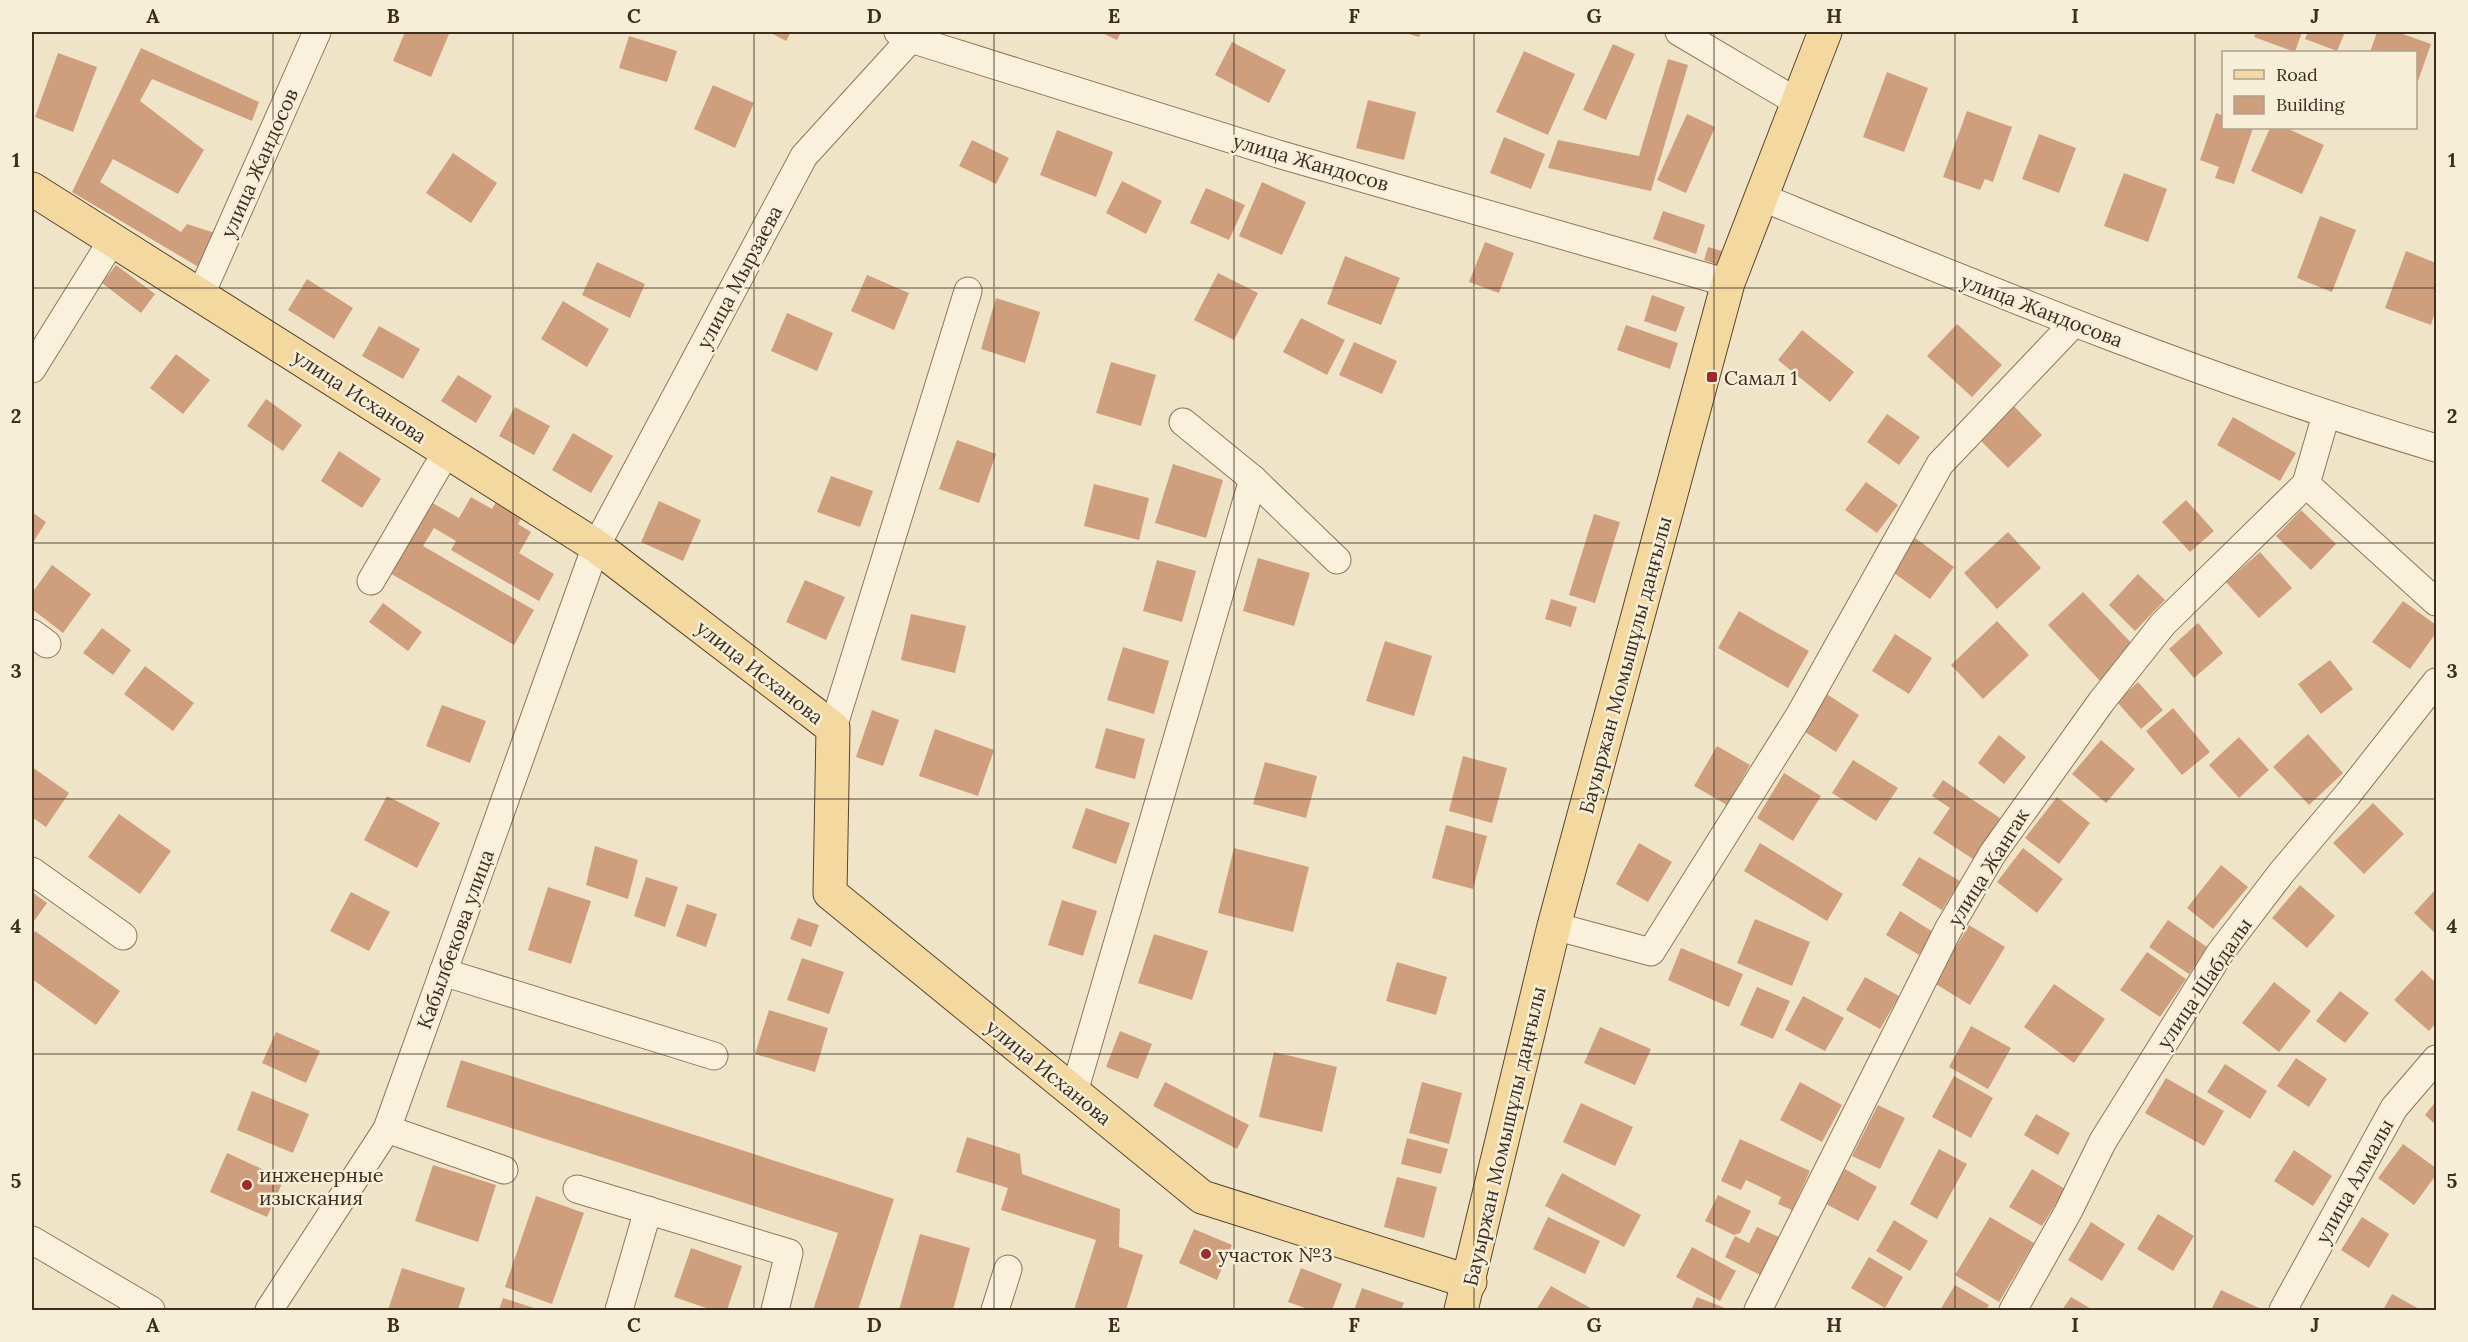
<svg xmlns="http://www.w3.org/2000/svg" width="2468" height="1342" font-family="Lora,serif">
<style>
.building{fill:#cf9f7d}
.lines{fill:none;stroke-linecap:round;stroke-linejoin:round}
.minor-casing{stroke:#8d765c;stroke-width:29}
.major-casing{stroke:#5b4430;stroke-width:35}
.minor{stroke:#faf1dc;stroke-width:27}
.major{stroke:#f3d9a0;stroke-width:33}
.grid{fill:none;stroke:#3d2e20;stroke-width:1.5;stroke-opacity:0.55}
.poi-dot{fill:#9e2a2b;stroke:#f7eed8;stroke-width:2}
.labels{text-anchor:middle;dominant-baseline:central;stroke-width:5;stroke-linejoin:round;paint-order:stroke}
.street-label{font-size:20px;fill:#3d2e20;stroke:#f7eed8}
.poi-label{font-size:20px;fill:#3d2e20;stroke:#f7eed8;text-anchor:start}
.neatline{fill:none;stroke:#3d2e20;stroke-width:2}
.grid-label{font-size:20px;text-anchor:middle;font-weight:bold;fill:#3d2e20}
</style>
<rect width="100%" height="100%" fill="#f0e4c8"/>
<g class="building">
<path d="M405 32 449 34 431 77 393 61Z"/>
<path d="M769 32H791L786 41Z"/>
<path d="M1100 32H1121L1117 40Z"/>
<path d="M1402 32H1421L1419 37Z"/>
<path d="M2256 32H2302L2295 52 2254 37Z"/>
<path d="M2308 32H2345L2337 51 2305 39Z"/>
<path d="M2377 32H2397L2431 44 2418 81H2416V52H2370Z"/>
<path d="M629 36 677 51 667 82 619 68Z"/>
<path d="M1232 42 1286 70 1269 103 1215 75Z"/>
<path d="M1613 44 1635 54 1606 120 1583 110Z"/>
<path d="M141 48 259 102 252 121 152 79 140 101 204 150 178 194 113 159 100 182 181 232 187 224 215 233 202 269 72 192Z"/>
<path d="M1524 51 1575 74 1548 135 1496 112Z"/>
<path d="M58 53 97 67 73 132 35 117Z"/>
<path d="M1668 59 1688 65 1651 191 1548 168 1558 140 1639 156Z"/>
<path d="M1887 72 1928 88 1904 152 1863 137Z"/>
<path d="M713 85 754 103 735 148 694 129Z"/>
<path d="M1368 100 1416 112 1404 160 1356 148Z"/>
<path d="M1967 111 2012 127 1993 182 1985 179 1980 190 1943 177Z"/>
<path d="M2216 113 2224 116V128H2253L2234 184 2215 178 2219 167 2200 160Z"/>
<path d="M1687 114 1715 127 1686 193 1657 180Z"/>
<path d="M2270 128H2286L2324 145 2302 194 2251 171Z"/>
<path d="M1057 130 1113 152 1096 197 1040 175Z"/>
<path d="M2039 134 2076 148 2059 193 2022 179Z"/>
<path d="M1504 137 1545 154 1531 189 1490 173Z"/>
<path d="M972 140 1009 158 996 184 959 166Z"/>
<path d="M453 153 497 183 471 223 426 193Z"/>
<path d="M2124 173 2167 189 2148 242 2104 226Z"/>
<path d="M1122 181 1162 201 1146 234 1106 213Z"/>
<path d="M1262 182 1306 202 1282 255 1239 236Z"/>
<path d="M1206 188 1245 205 1229 240 1190 223Z"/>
<path d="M1663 211 1705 225 1696 254 1653 239Z"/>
<path d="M2320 216 2356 230 2332 292 2297 278Z"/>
<path d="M1485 242 1514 253 1499 293 1469 282Z"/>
<path d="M1708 247 1722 251 1718 265 1704 260Z"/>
<path d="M2406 251 2436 263V308L2431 325 2385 308Z"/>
<path d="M1345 256 1400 278 1381 325 1327 304Z"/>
<path d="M597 262 645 284 630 318 582 295Z"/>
<path d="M116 265 155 294 141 313 102 283Z"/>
<path d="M1218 273 1258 293 1234 340 1194 320Z"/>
<path d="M867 275 909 293 894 330 851 311Z"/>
<path d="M307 279 353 308 334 339 288 310Z"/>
<path d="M1652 295 1685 307 1676 332 1644 321Z"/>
<path d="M996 298 1040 312 1025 363 981 349Z"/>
<path d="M563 301 609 329 587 367 541 339Z"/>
<path d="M787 313 833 333 817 371 771 351Z"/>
<path d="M1301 318 1345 340 1327 375 1283 352Z"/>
<path d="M1957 324 2002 365 1972 397 1927 356Z"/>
<path d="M1626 325 1678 343 1670 369 1617 350Z"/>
<path d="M379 326 420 349 403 379 362 356Z"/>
<path d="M1802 330 1854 372 1830 402 1778 360Z"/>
<path d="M1354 342 1397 361 1382 394 1339 375Z"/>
<path d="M176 354 210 380 183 414 150 388Z"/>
<path d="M1111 362 1156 375 1141 426 1096 413Z"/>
<path d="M458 375 492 396 476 423 441 401Z"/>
<path d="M266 399 302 425 283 451 247 426Z"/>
<path d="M2009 401 2042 435 2008 468 1975 435Z"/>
<path d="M515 407 550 426 534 455 499 436Z"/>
<path d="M1887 414 1920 437 1899 465 1867 442Z"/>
<path d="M2233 417 2296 453 2280 481 2217 445Z"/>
<path d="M573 433 613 456 591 493 552 470Z"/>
<path d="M957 440 996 454 979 503 939 489Z"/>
<path d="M339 451 381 479 362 508 321 481Z"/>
<path d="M1173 464 1223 480 1206 538 1155 523Z"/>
<path d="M831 476 873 491 860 527 817 512Z"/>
<path d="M1866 482 1898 505 1877 533 1845 510Z"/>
<path d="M1094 484 1149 498 1139 540 1084 526Z"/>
<path d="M502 491 528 506 518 524 531 532 519 553 554 574 539 601 451 550 456 541 434 528 423 546 534 610 514 645 388 572 429 501 459 518 471 497 492 509Z"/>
<path d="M2186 500 2214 531 2190 552 2162 522Z"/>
<path d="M659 501 701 520 683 561 641 542Z"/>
<path d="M2301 510 2336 544 2311 570 2276 536Z"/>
<path d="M32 512 46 522 32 544Z"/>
<path d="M1594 514 1620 522 1595 603 1569 595Z"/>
<path d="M2008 532 2041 568 1997 609 1964 573Z"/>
<path d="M1914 537 1954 567 1930 599 1890 570Z"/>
<path d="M2260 552 2292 588 2259 618 2226 582Z"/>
<path d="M1258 558 1310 573 1294 626 1243 611Z"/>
<path d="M1157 560 1196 571 1182 622 1143 611Z"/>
<path d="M52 565 91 594 63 633 32 609V593Z"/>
<path d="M2138 574 2165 600 2135 631 2109 605Z"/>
<path d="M805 580 845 597 826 640 786 622Z"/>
<path d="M2083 592 2136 648 2100 681 2048 625Z"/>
<path d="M1551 599 1577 607 1571 627 1545 619Z"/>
<path d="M2403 601 2436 625V633L2410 669 2372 642Z"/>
<path d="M383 603 422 632 408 651 369 622Z"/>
<path d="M1739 611 1809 651 1788 688 1718 648Z"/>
<path d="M911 614 966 626 955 673 901 660Z"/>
<path d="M1997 621 2029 655 1983 699 1951 665Z"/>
<path d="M2198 623 2223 653 2194 678 2169 649Z"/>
<path d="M102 628 131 650 113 675 83 653Z"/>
<path d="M1895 634 1932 658 1909 694 1872 671Z"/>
<path d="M1385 641 1432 656 1414 716 1366 701Z"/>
<path d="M1123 647 1169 661 1154 714 1107 700Z"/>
<path d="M2330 660 2353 689 2321 714 2298 684Z"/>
<path d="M145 666 194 703 173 731 124 694Z"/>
<path d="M2138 682 2163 710 2141 729 2117 702Z"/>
<path d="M1822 691 1859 715 1836 752 1799 728Z"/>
<path d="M442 705 486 721 470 763 426 746Z"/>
<path d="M2173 708 2210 752 2182 775 2146 731Z"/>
<path d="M872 710 899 720 883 766 856 757Z"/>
<path d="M1106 728 1145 739 1135 779 1095 768Z"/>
<path d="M935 729 994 750 978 796 919 776Z"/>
<path d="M2308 734 2343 773 2309 805 2273 767Z"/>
<path d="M1999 735 2026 757 2004 784 1978 763Z"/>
<path d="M2239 737 2269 770 2239 798 2209 765Z"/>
<path d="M2101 740 2135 769 2106 803 2072 774Z"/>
<path d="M1717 746 1750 765 1727 805 1694 786Z"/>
<path d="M1463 756 1507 768 1492 823 1449 811Z"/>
<path d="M1853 760 1898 788 1876 821 1832 793Z"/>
<path d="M1265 762 1317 776 1306 818 1253 804Z"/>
<path d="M32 767 69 793 46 827 32 817Z"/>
<path d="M1784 773 1821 796 1793 841 1757 818Z"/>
<path d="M1943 780 2000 818 1973 859 1933 833 1950 808 1932 796Z"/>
<path d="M387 796 440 823 417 868 364 840Z"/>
<path d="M2057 797 2090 823 2059 864 2025 838Z"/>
<path d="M2373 803 2404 834 2364 874 2333 843Z"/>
<path d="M1086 808 1130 823 1116 864 1072 848Z"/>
<path d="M119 814 171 851 140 894 88 857Z"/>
<path d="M1446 825 1487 836 1473 889 1432 878Z"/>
<path d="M1639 843 1672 862 1648 902 1616 884Z"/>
<path d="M1760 843 1843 894 1827 921 1744 871Z"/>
<path d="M595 846 638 860 628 899 586 885Z"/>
<path d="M1234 848 1309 867 1293 932 1218 913Z"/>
<path d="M2023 848 2063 879 2037 913 1997 882Z"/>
<path d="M1919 857 1960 881 1942 910 1902 885Z"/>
<path d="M2221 865 2248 887 2213 929 2187 908Z"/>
<path d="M646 877 678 887 665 927 634 916Z"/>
<path d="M2300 885 2335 916 2307 948 2272 918Z"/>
<path d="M548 887 591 901 571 964 528 950Z"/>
<path d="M2436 889V934L2414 913Z"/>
<path d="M32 892 47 903 32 924Z"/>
<path d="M351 892 390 912 369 951 330 931Z"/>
<path d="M1062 900 1097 911 1083 956 1048 945Z"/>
<path d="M687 904 717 914 706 947 676 936Z"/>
<path d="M1900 911 1933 932 1919 955 1886 935Z"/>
<path d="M798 918 819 925 811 947 790 939Z"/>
<path d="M1755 919 1810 942 1792 986 1737 963Z"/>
<path d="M2168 920 2207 947 2189 974 2149 947Z"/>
<path d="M1969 925 2005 947 1970 1005 1934 983Z"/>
<path d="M35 931 120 991 96 1025 32 979V937Z"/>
<path d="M1154 934 1208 951 1192 1000 1138 983Z"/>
<path d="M1681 948 1743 974 1729 1007 1668 980Z"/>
<path d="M2147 952 2186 979 2160 1017 2120 990Z"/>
<path d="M802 958 844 972 829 1014 787 1000Z"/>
<path d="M1397 962 1447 977 1436 1015 1386 1001Z"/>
<path d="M2422 970 2436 983V1023L2429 1031 2394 1000Z"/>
<path d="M1865 977 1899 996 1880 1029 1846 1010Z"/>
<path d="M2274 982 2311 1011 2279 1052 2242 1023Z"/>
<path d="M2054 984 2105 1019 2074 1063 2024 1027Z"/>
<path d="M1757 987 1790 1001 1773 1039 1740 1025Z"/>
<path d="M2340 991 2369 1013 2345 1043 2316 1021Z"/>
<path d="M1803 996 1844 1018 1825 1051 1785 1030Z"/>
<path d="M769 1010 828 1028 815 1072 755 1054Z"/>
<path d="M1971 1026 2011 1048 1988 1089 1949 1067Z"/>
<path d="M1600 1027 1651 1049 1635 1085 1584 1063Z"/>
<path d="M1120 1031 1152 1044 1138 1079 1106 1067Z"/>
<path d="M276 1032 320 1051 306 1083 262 1063Z"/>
<path d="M1274 1052 1337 1067 1322 1132 1259 1117Z"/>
<path d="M2296 1058 2327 1079 2309 1107 2277 1086Z"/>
<path d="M461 1060 894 1199 858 1310H813L838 1233 446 1107Z"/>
<path d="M2225 1064 2267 1091 2250 1119 2207 1092Z"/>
<path d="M1954 1076 1993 1098 1971 1138 1932 1117Z"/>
<path d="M2166 1078 2224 1111 2204 1146 2145 1113Z"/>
<path d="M1165 1082 1249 1125 1237 1149 1153 1106Z"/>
<path d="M1422 1082 1462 1093 1449 1144 1409 1133Z"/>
<path d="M1800 1082 1842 1105 1822 1142 1780 1120Z"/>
<path d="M252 1091 309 1114 293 1153 237 1130Z"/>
<path d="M2436 1101V1125L2425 1115Z"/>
<path d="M1581 1103 1633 1127 1615 1166 1563 1142Z"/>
<path d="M1878 1105 1905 1118 1880 1169 1852 1156Z"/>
<path d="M2036 1114 2070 1133 2058 1155 2024 1135Z"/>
<path d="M967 1137 1020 1154 1022 1174 1120 1209 1119 1247 1143 1255 1126 1310H1074L1096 1240 1001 1210 1008 1188 956 1172Z"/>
<path d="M1407 1138 1448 1149 1441 1174 1401 1164Z"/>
<path d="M1740 1139 1810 1171 1792 1210 1778 1204 1781 1197 1746 1180 1741 1190 1721 1181Z"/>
<path d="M2403 1144 2436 1168V1175L2414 1205 2378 1178Z"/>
<path d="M1939 1149 1967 1164 1937 1219 1910 1204Z"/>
<path d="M2294 1150 2332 1176 2313 1206 2274 1181Z"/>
<path d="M227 1153 284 1179 267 1217 210 1192Z"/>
<path d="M433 1165 496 1185 478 1242 415 1221Z"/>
<path d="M1845 1169 1877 1187 1858 1221 1826 1204Z"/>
<path d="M2032 1169 2065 1189 2042 1226 2009 1207Z"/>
<path d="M1562 1173 1641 1215 1624 1247 1545 1206Z"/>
<path d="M1397 1177 1437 1187 1424 1238 1384 1227Z"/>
<path d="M1718 1195 1751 1211 1740 1233 1734 1235 1705 1221Z"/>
<path d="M536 1196 584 1213 552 1304 505 1287Z"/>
<path d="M2158 1214 2194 1236 2173 1271 2137 1249Z"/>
<path d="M1548 1217 1600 1241 1585 1274 1533 1249Z"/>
<path d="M1990 1217 2034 1243 1999 1302 1955 1275Z"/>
<path d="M2362 1217 2389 1234 2369 1268 2341 1250Z"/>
<path d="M1894 1220 1928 1241 1910 1271 1876 1251Z"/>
<path d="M2091 1222 2125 1244 2102 1281 2068 1260Z"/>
<path d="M1757 1227 1779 1237 1760 1275 1725 1257 1735 1236 1749 1243Z"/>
<path d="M1194 1229 1232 1245 1217 1280 1179 1263Z"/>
<path d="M920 1234 970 1248 953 1310H899Z"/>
<path d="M1692 1247 1736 1271 1720 1301 1676 1277Z"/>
<path d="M691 1248 742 1266 727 1310H712L674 1297Z"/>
<path d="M1869 1257 1903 1277 1885 1308 1851 1288Z"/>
<path d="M402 1268 465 1288 458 1310H388Z"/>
<path d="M1301 1268 1342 1284 1332 1310H1311L1288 1302Z"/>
<path d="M1955 1285 1989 1305 1986 1310H1940Z"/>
<path d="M1551 1286 1594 1310H1536Z"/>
<path d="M1362 1288 1404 1303 1401 1310H1354Z"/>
<path d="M2221 1290 2263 1310H2211Z"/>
<path d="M2392 1294 2421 1310H2383Z"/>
<path d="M1697 1297 1730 1310H1691Z"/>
<path d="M2071 1297 2093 1310H2062Z"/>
<path d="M503 1298 540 1310H499Z"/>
</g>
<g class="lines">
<defs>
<g id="minor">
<path d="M898 32 911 39 1278 154 1728 283"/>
<path d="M1679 32 1799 103"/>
<path d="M1761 197C1984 288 2206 380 2436 448"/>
<path d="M201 294 317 32"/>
<path d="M32 369 113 239"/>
<path d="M2326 415 2306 484 2436 602"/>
<path d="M1183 422 1253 479 1337 560"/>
<path d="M371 581 447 451"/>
<path d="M32 633 47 644"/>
<path d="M833 728 968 291"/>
<path d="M32 871 123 936"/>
<path d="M1554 926 1651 952 1799 716 1940 464 2073 324"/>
<path d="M443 972 714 1056"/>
<path d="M1074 1092 1253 479"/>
<path d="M387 1129 504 1170"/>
<path d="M577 1189 789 1253 775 1310"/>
<path d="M32 1240 151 1310"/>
<path d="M269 1310 387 1129 596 546 804 156 917 32"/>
<path d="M619 1310 648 1210"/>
<path d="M995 1310 1008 1269"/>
<path d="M1758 1310 1949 928 1993 853 2101 702 2163 624 2306 484"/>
<path d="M2013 1310 2068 1212 2103 1141 2220 953 2282 872 2348 794 2436 682"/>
<path d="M2283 1310 2394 1108 2436 1059"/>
</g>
<g id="major">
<path d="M32 189 596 546 833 728 830 893 1202 1197 1470 1282"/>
<path d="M1461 1310 1554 926 1728 283 1825 32"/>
</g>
</defs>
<use href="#minor" class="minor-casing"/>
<use href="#major" class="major-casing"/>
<use href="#minor" class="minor"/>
<use href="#major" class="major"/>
</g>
<path class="grid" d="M273 32V1310M513 32V1310M754 32V1310M994 32V1310M1234 32V1310M1474 32V1310M1714 32V1310M1955 32V1310M2195 32V1310M32 288H2436M32 543H2436M32 799H2436M32 1054H2436"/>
<g class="poi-dot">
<rect x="1706" y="371" width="12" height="12" rx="3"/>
<circle cx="247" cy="1185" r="6"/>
<circle cx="1206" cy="1254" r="6"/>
</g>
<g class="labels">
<g class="street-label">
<text transform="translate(1311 162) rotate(16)">улица Жандосов</text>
<text transform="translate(259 163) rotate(-66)">улица Жандосов</text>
<text transform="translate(739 277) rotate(-62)">улица Мырзаева</text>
<text transform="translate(2042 310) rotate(21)">улица Жандосова</text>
<text transform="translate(360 396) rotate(33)">улица Исханова</text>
<text transform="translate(1625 665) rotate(-75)">Бауыржан Момышұлы даңғылы</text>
<text transform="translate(760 672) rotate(38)">улица Исханова</text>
<text transform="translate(1988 867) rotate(-58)">улица Жангак</text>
<text transform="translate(455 939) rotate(-70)">Кабылбекова улица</text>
<text transform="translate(2204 983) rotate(-56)">улица Шабдалы</text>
<text transform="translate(1049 1072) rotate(39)">улица Исханова</text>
<text transform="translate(1504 1136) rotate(-77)">Бауыржан Момышұлы даңғылы</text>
<text transform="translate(2354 1181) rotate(-61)">улица Алмалы</text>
</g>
<g class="poi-label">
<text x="1724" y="377">Самал 1</text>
<text x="259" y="1174">инженерные<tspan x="259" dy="23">изыскания</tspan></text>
<text x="1218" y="1254">участок №3</text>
</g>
</g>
<rect width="2468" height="1342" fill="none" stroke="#f7eed8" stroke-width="66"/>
<rect x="2222" y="51" width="195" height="78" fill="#f7eed8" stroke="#ada18e" stroke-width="1.5"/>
<rect x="2234" y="70" width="30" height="9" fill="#f3d9a0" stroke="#ada18e" stroke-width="1.5"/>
<text x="2276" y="81" font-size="18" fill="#3d2e20">Road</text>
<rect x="2234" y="96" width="30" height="18" fill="#cf9f7d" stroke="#ada18e" stroke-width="1.5"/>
<text x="2276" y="111" font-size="18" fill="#3d2e20">Building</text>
<rect x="33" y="33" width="2402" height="1276" class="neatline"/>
<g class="grid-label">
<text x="153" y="23">A</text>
<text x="393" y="23">B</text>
<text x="634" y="23">C</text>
<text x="874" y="23">D</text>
<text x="1114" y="23">E</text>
<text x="1354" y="23">F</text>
<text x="1594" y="23">G</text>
<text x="1834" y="23">H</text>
<text x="2075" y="23">I</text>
<text x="2315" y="23">J</text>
<text x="16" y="167">1</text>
<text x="2452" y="167">1</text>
<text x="16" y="423">2</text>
<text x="2452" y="423">2</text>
<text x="16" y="678">3</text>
<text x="2452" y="678">3</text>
<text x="16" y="933">4</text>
<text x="2452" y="933">4</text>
<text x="16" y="1188">5</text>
<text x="2452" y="1188">5</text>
<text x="153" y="1332">A</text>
<text x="393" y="1332">B</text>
<text x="634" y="1332">C</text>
<text x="874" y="1332">D</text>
<text x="1114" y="1332">E</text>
<text x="1354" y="1332">F</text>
<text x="1594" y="1332">G</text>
<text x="1834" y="1332">H</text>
<text x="2075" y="1332">I</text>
<text x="2315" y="1332">J</text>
</g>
</svg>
